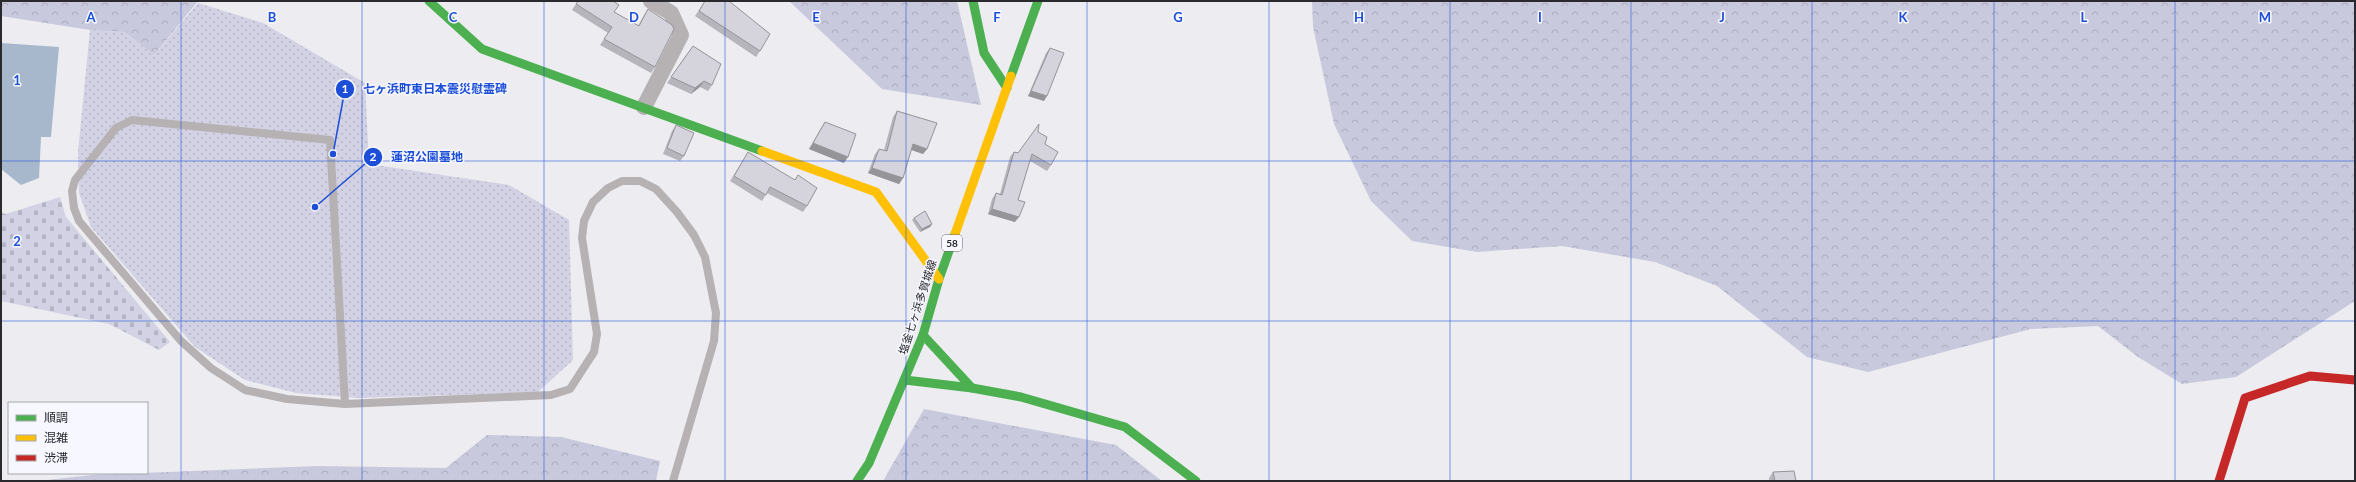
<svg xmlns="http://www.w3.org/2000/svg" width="2356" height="482" font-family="Lato,'Noto Sans JP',sans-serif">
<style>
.forest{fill:url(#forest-crowns)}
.cemetery{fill:url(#cemetery-stones)}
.park{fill:url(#park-dots)}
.water{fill:#a7b8cd}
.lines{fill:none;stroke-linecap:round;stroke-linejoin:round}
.lane{stroke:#b6b1b2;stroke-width:8}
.street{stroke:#b6b1b2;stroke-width:16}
.fast{stroke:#4caf50;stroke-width:9}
.slow{stroke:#ffc107;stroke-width:9}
.jam{stroke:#c62828;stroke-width:9}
.wall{fill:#b7b5bc}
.shaded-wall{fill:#959499}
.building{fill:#d5d3db;stroke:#959499}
.grid{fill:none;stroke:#1d4ed8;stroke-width:1;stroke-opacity:0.55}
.labels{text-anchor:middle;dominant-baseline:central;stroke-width:3;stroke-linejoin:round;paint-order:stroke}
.shield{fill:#f7f8ff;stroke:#68686d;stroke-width:1}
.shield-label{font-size:10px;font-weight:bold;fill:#2a2a2e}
.street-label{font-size:11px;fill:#2a2a2e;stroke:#f7f8ff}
.grid-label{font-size:13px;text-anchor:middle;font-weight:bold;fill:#1d4ed8;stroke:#f7f8ff;stroke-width:3;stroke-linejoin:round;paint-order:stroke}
.leader{fill:none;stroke:#1d4ed8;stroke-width:1.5}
.callout-dot{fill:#1d4ed8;stroke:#f7f8ff;stroke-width:1.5}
.mark-label{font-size:12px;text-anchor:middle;font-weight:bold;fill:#fff}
.callout-label{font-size:12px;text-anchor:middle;font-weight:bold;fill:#1d4ed8;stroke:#f7f8ff;stroke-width:3;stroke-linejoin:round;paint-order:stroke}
</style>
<defs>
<pattern id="forest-crowns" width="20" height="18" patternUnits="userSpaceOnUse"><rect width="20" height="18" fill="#c9c9de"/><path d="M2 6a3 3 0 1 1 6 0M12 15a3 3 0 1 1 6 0" fill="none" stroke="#adadbf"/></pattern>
<pattern id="cemetery-stones" width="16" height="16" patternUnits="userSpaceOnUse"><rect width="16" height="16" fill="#d2d2e4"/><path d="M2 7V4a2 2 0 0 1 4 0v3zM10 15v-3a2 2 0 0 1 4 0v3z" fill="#b4b4c4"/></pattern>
<pattern id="park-dots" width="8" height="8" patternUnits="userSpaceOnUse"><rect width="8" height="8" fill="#d2d2e4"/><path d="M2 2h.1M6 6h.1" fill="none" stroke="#b4b4c4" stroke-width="1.8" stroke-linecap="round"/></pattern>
</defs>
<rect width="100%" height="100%" fill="#ececf1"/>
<g class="forest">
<path d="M1 1H198L154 55 124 32 90 30 1 16Z"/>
<path d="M789 1H957L981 105 882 89Z"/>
<path d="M1312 1H2355V301L2236 377 2182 384 2138 357 2098 326 2031 329 1868 372 1807 357 1717 286 1655 262 1562 246 1477 252 1412 241 1371 201 1334 124 1313 27Z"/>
<path d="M924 409 1116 445 1162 481H883Z"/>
<path d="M487 435 561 437 660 461 656 481H38L92 475 317 466 446 468Z"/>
</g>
<path class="cemetery" d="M60 197 66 217 170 342 159 350 109 324 1 301V213L6 214Z"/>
<path class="park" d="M198 3 263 23 365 83 369 164 509 185 569 220 573 360 538 392 359 398 296 393 245 380 195 347 91 227 79 193 78 152 90 30 124 32 154 55Z"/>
<path class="water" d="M1 43 59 47 51 137H41L39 178 21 185 1 169Z"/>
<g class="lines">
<path class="lane" d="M345 404 330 140 132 120 116 128 75 180 72 191 74 208 79 221 181 341 211 368 245 390 287 399 345 404 551 395 570 389 594 352 597 334 582 238 584 221 593 202 608 188 622 181H640L656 189 677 212 694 235 705 257 716 313 714 341 673 481"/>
<path class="street" d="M644 107 681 35 671 13 651 1"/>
<g class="fast">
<path d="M429 1 482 49 762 151"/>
<path d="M973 1 984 53 1007 88"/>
<path d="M1011 76 1038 1"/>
<path d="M923 335 972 388"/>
<path d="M905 380 972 388 1021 397 1125 427 1196 481"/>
<path d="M857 481 869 463 923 335 939 279 955 234"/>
</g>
<g class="slow">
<path d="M762 151 876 192 939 279"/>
<path d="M955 234 1011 76"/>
</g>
<path class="jam" d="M2219 481 2245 398 2310 376 2355 380"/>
</g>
<g class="wall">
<path d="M578 1H613L614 12 638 26 644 15 648 9 655 67 651 73 600 45 608 33 572 10Z"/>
<path d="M705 1 760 51 756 57 695 16Z"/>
<path d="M693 46 712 85 708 91 700 87 691 94 667 83Z"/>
<path d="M1050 48 1044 101 1028 96 1046 53Z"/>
<path d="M897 111 927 149 923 154 911 150 903 178 899 184 868 173 875 154 879 149 884 150 893 117Z"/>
<path d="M825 122 844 163 809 149 821 128Z"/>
<path d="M676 125 684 156 680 161 663 154 672 131Z"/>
<path d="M1038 132 1045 144 1051 165 1047 171 1030 161 1018 200 1015 222 988 214 992 199 996 193 1000 194 1010 157 1014 152 1018 153Z"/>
<path d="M748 152 807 206 803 212 767 193 762 201 730 181Z"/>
<path d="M914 218 932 224 930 227 920 232 912 220Z"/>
<path d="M1773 472 1796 481H1769V478Z"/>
</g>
<g class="shaded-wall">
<path d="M704 81 700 87 691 94 695 88Z"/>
<path d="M1031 91 1047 96 1044 101 1028 96Z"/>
<path d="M813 143 848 157 844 163 809 149Z"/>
<path d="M913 144 927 149 923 154 909 149Z"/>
<path d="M872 168 903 178 899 184 868 173Z"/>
<path d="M992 209 1019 217 1015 222 988 214Z"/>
<path d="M932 224 930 227 920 232 922 229Z"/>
</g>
<g class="building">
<path d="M578 1H613L619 5 614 12 639 26 648 9 672 25 674 29 655 67 604 39 612 27 576 4Z"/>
<path d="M705 1H729L770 34 760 51 699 11Z"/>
<path d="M693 46 721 64 712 85 704 81 695 88 671 77Z"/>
<path d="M1050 48 1064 53 1047 96 1031 91Z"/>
<path d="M897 111 937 123 927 149 913 144 903 178 872 168 879 149 887 151Z"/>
<path d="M825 122 856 134 848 157 813 143Z"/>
<path d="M1039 124 1038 132 1047 137 1045 144 1058 152 1051 165 1032 154 1018 200 1025 202 1019 217 992 209 996 193 1002 195 1014 152 1018 153Z"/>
<path d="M676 125 694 133 684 156 667 148Z"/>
<path d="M748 152 795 180 798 175 817 188 807 206 770 187 766 195 734 176Z"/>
<path d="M925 211 932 224 922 229 914 218Z"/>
<path d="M1794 471 1796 481H1775L1773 472Z"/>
</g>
<path class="grid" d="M181 1V481M362 1V481M544 1V481M725 1V481M906 1V481M1087 1V481M1269 1V481M1450 1V481M1631 1V481M1812 1V481M1994 1V481M2175 1V481M1 161H2355M1 321H2355"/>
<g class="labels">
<rect class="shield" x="942" y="235" width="20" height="16" rx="3"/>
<g class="shield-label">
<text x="952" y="243">58</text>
</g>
<g class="street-label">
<text transform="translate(917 307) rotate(-72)">塩釜七ヶ浜多賀城線</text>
</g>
</g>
<g class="grid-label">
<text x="91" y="22">A</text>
<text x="272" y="22">B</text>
<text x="453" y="22">C</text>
<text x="634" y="22">D</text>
<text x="816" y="22">E</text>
<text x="997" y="22">F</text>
<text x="1178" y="22">G</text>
<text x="1359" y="22">H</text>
<text x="1540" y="22">I</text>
<text x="1722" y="22">J</text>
<text x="1903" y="22">K</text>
<text x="2084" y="22">L</text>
<text x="2265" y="22">M</text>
<text x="17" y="85">1</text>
<text x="17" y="246">2</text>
</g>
<path class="leader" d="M333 154L345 89M315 207L373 157"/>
<g class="callout-dot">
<circle cx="333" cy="154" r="4"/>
<circle cx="315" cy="207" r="4"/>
<circle cx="345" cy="89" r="10"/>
<circle cx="373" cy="157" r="10"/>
</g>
<g class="mark-label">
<text x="345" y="93">1</text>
<text x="373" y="161">2</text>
</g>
<g class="callout-label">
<text x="435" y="93">七ヶ浜町東日本震災慰霊碑</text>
<text x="427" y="161">蓮沼公園墓地</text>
</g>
<rect width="2356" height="482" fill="none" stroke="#2a2a2e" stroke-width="4"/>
<rect x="8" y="402" width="140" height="72" fill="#f7f8ff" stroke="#a5a6ab"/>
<rect x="16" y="415" width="20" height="6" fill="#4caf50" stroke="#a5a6ab"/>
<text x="44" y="422" font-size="12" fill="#2a2a2e">順調</text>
<rect x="16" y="435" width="20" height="6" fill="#ffc107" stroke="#a5a6ab"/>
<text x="44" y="442" font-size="12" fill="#2a2a2e">混雑</text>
<rect x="16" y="455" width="20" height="6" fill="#c62828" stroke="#a5a6ab"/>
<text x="44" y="462" font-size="12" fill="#2a2a2e">渋滞</text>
</svg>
